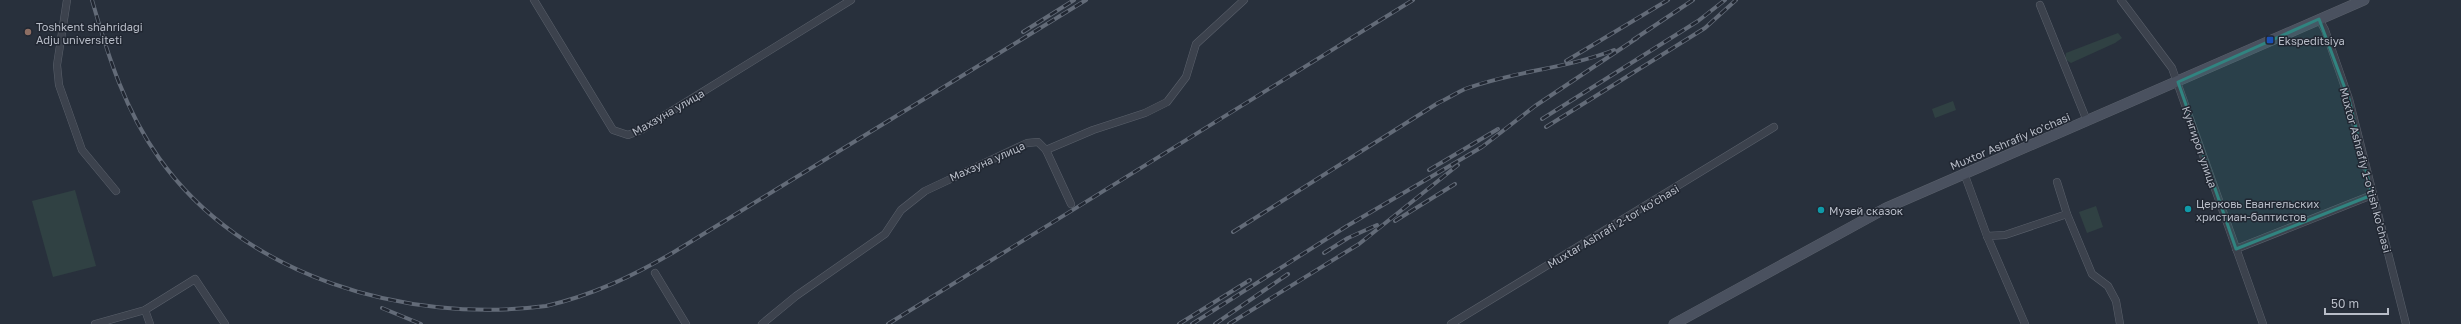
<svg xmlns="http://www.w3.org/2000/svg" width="2461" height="324" font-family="'Golos Text',sans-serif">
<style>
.green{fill:#304143}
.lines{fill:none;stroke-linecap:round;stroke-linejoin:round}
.minor-casing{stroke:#5a606b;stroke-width:8}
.secondary-casing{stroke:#5a606b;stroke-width:11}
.minor{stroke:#3c424d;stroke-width:7}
.secondary{stroke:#4a515f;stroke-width:10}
.rail-casing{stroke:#636b78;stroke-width:4}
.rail{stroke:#212732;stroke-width:2.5;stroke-dasharray:8;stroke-linecap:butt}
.marked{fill:#318480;fill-opacity:0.2;stroke:#318480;stroke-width:3;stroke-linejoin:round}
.education-dot{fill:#8d6e63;stroke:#212732;stroke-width:1.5}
.transit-dot{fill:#1a4fb4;stroke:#212732;stroke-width:1.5}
.culture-dot{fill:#0f9aa8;stroke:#212732;stroke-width:1.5}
.labels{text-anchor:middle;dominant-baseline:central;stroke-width:3;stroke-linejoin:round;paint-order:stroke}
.poi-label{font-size:11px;fill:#b8bdc8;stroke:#212732;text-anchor:start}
.street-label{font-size:11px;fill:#b8bdc8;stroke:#212732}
</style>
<rect width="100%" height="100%" fill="#28303c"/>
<g class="green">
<path d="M2118 33 2122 38 2115 43 2071 63 2065 59 2066 53Z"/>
<path d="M1953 101 1956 110 1935 118 1932 109Z"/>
<path d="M75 190 96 266 53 277 32 201Z"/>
<path d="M2096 206 2103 227 2087 233 2079 212Z"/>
</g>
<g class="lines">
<defs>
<g id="minor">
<path d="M67 0 57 65 59 85 82 150 116 191"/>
<path d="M534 0 613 130 628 135 641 130 851 0"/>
<path d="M2121 0 2172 68 2263 324"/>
<path d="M2040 5 2087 121"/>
<path d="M2319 19 2325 30 2349 99 2406 324"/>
<path d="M1046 150 1071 204"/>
<path d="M1964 173 1987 236 2025 324"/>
<path d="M2057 182 2067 214 2092 274 2108 286 2116 301 2120 324"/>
<path d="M1987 236 2005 235 2067 214"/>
<path d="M2236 249 2372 195"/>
<path d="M655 273 686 324"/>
<path d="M145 310 150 324"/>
<path d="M95 324 145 310 195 279 225 324"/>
<path d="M762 324 796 296 885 234 901 210 925 191 1027 143 1038 142 1046 150 1093 130 1145 113 1167 102 1186 77 1196 44 1244 0"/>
<path d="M1451 324 1774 127"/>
</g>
<path id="secondary" d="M1674 324 1886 208 2364 0"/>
</defs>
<use href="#minor" class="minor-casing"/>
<use href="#secondary" class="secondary-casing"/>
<use href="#minor" class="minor"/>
<use href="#secondary" class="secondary"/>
<defs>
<g id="rail">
<path d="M92 0C108 56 125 110 159 158 243 277 406 324 546 306 593 295 633 276 674 252L1086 0"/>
<path d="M1023 32 1074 0"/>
<path d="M1633 40 1693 0"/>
<path d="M1566 61 1668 0"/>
<path d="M1542 119 1698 21 1725 0"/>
<path d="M1546 127 1705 28 1736 0"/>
<path d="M1429 170 1498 129"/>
<path d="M1395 221 1455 184"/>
<path d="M1233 232 1438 103C1447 99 1456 93 1465 89 1513 71 1566 69 1614 50"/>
<path d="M1324 253 1348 238 1377 225"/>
<path d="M382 308 421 324"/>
<path d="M888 324 1413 0"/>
<path d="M1179 324 1250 280"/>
<path d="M1192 324 1347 226 1482 147 1535 106 1637 38"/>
<path d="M1215 324 1288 274"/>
<path d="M1229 324 1359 244 1458 165"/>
</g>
</defs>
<use href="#rail" class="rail-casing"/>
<use href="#rail" class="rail"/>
</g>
<path class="marked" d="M2319 19 2349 99 2372 195 2236 249 2178 82Z"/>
<circle class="education-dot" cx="28" cy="32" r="4"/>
<rect class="transit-dot" x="2266" y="36" width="8" height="8" rx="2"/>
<g class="culture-dot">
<circle cx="2188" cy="209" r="4"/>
<circle cx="1821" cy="210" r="4"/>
</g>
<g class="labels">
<g class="poi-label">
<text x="36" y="26">Toshkent shahridagi<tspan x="36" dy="13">Adju universiteti</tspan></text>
<text x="2278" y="40">Ekspeditsiya</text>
<text x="2196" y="203">Церковь Евангельских<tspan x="2196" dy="13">христиан-баптистов</tspan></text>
<text x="1829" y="210">Музей сказок</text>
</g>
<g class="street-label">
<text transform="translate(668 112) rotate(-30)">Махзуна улица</text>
<text transform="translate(2010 141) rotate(-23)">Muxtor Ashrafiy ko'chasi</text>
<text transform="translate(2200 147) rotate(71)">Кунгирот улица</text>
<text transform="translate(987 161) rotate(-24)">Махзуна улица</text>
<text transform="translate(2366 170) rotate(75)">Muxtor Ashrafiy 1-o'tish ko'chasi</text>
<text transform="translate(1613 226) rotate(-31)">Muxtar Ashrafi 2-tor ko'chasi</text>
</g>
</g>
<path d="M2325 308v6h63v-6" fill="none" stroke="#b8bdc8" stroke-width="2"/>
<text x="2331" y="308" font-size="12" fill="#b8bdc8" stroke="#212732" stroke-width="3" paint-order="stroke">50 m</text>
</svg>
